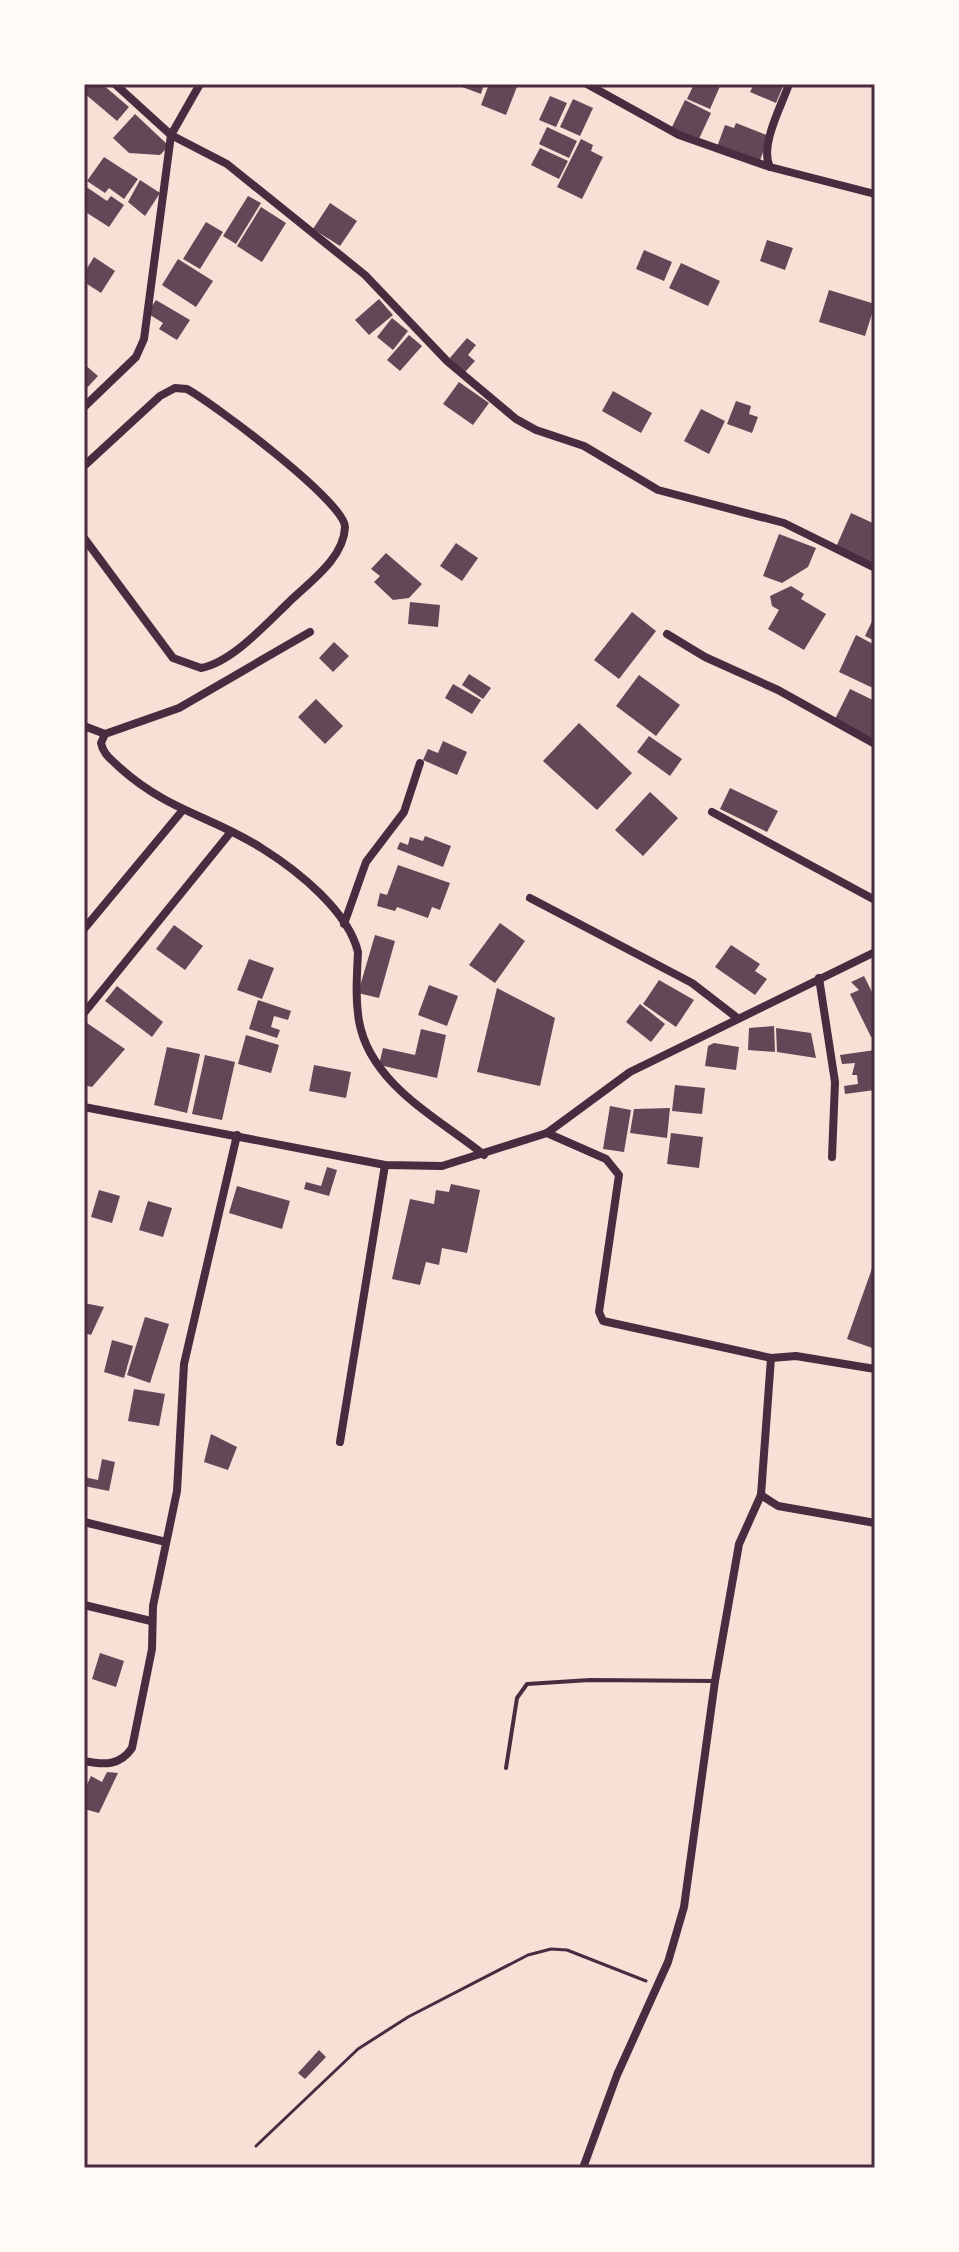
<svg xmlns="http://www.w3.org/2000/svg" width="959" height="2252" font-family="'Archivo Narrow',sans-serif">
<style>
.building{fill:#644757}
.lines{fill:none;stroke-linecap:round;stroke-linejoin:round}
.path{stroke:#4a2c40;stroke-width:3}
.service{stroke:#4a2c40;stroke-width:4}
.minor{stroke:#4a2c40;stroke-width:8}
.neatline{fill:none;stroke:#4a2c40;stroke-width:3}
</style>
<rect width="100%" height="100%" fill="#f7e1d7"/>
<g class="building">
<path d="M89 84H102L129 107 117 121 84 93Z"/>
<path d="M454 84H484L481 94Z"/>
<path d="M489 84H518L506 115 481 105Z"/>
<path d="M694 84H721L710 109 687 99Z"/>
<path d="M754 84H784L776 103 750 92Z"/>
<path d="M550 96 567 103 556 127 539 120Z"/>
<path d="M573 99 593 108 580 136 560 127Z"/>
<path d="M685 100 711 113 698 141 671 129Z"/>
<path d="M135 114 169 146 160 155 129 153 113 138Z"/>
<path d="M736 123 769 136 759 163 717 147 725 125 734 128Z"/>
<path d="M547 127 577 141 569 158 539 144Z"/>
<path d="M581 139 593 145 591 151 603 157 582 199 557 187Z"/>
<path d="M540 148 568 161 559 179 531 165Z"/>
<path d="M104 157 138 179 124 199 109 188 105 193 87 181Z"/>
<path d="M140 180 160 193 145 216 128 202Z"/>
<path d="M85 186 107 201 111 196 124 205 109 227 84 211Z"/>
<path d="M248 196 261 203 236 244 223 236Z"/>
<path d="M330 203 357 221 340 246 313 229Z"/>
<path d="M261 207 286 223 262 262 237 246Z"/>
<path d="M206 222 223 232 200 269 183 259Z"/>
<path d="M767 240 793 248 785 270 760 261Z"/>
<path d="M644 250 672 262 664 281 636 269Z"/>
<path d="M94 257 115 271 101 293 84 282V273Z"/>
<path d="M178 259 213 281 196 307 162 285Z"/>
<path d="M681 263 720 281 708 306 669 288Z"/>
<path d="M829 290 875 304 865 336 819 322Z"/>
<path d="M379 299 393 315 369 335 355 320Z"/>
<path d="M156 300 190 320 177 340 159 329 163 323 147 313Z"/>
<path d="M392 318 408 331 393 350 377 337Z"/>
<path d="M409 335 422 346 400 371 387 360Z"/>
<path d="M467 338 476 345 468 355 475 361 465 372 449 359Z"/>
<path d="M84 364 98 376 84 391Z"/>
<path d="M459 382 489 403 473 425 443 404Z"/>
<path d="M613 391 652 413 641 433 602 411Z"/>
<path d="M736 401 751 406 749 414 758 417 752 433 727 424Z"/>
<path d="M701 409 725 421 709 454 684 441Z"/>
<path d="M851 513 875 524V565L836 547Z"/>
<path d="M779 534 816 548 808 567 782 583 763 576Z"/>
<path d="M456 543 478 558 462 581 440 566Z"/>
<path d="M386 553 422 584 409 598 393 600 374 582 380 576 371 569Z"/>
<path d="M791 586 804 594 801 599 826 614 804 650 768 629 779 610 772 606 770 596Z"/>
<path d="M410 602 440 605 438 627 408 624Z"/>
<path d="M632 612 656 631 619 679 594 660Z"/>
<path d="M875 615V641L865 636Z"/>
<path d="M856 635 875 645V689L839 672Z"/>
<path d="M334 642 349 656 333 672 319 658Z"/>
<path d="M469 674 491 688 483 699 462 685Z"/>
<path d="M639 675 680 705 656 736 616 706Z"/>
<path d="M453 684 481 700 472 714 445 698Z"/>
<path d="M850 689 875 701 872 738 835 719Z"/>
<path d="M316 699 343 726 325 744 298 717Z"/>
<path d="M579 723 632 773 597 810 543 761Z"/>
<path d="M649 736 682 759 670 776 637 752Z"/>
<path d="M443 741 467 752 457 775 423 760 428 749 438 753Z"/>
<path d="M730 788 778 811 767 832 720 809Z"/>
<path d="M650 792 678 818 643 856 615 830Z"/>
<path d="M425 836 451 846 443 867 397 849 400 842 408 845 410 837 423 841Z"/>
<path d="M398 865 450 883 440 910 432 907 428 918 397 907 395 911 377 906 380 893 387 895Z"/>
<path d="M500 923 525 941 495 983 469 965Z"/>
<path d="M174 925 203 946 185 970 156 949Z"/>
<path d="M375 935 395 941 379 998 358 993Z"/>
<path d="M731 945 760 964 755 971 767 979 755 995 715 967Z"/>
<path d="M249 959 274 968 262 999 237 990Z"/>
<path d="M864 976 875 998V1035L871 1037 850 994 859 990 851 982Z"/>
<path d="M659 980 694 1000 676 1027 643 1004Z"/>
<path d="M429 985 458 996 447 1026 418 1015Z"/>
<path d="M117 986 163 1022 152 1037 105 1001Z"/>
<path d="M497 988 555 1018 540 1086 477 1072Z"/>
<path d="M258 1000 291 1011 288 1020 274 1016 271 1027 280 1030 277 1038 249 1029Z"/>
<path d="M640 1004 665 1024 651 1042 626 1022Z"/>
<path d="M87 1023 125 1049 92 1087 84 1085Z"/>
<path d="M774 1026 775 1052 748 1050 749 1028Z"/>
<path d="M776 1028 811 1033 816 1058 777 1052Z"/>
<path d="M421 1029 446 1035 437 1078 379 1065 383 1048 415 1055Z"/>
<path d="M246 1035 279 1045 271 1073 238 1064Z"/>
<path d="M714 1043 739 1047 736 1070 705 1066 708 1046Z"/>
<path d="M167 1047 200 1054 187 1113 154 1105Z"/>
<path d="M875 1050V1090L845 1094 844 1086 858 1084 857 1075H852L855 1063 842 1064 840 1055Z"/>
<path d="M205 1055 235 1062 222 1120 192 1114Z"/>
<path d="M314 1065 351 1072 346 1098 309 1091Z"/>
<path d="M675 1085 705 1088 702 1114 672 1111Z"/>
<path d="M610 1106 631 1110 624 1152 603 1149Z"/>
<path d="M670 1108 667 1138 630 1133 634 1109Z"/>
<path d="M671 1133 703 1137 699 1168 667 1164Z"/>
<path d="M327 1167 337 1170 329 1196 304 1189 306 1182 321 1186Z"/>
<path d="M451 1184 480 1190 467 1253 442 1248 439 1265 426 1262 420 1285 392 1279 410 1199 434 1204 436 1190 449 1192Z"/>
<path d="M237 1186 290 1201 282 1229 229 1213Z"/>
<path d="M99 1190 120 1196 112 1223 91 1217Z"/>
<path d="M148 1201 172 1208 163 1237 139 1230Z"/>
<path d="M875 1260V1349L847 1339Z"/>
<path d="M84 1303 104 1307 91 1335 84 1333Z"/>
<path d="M145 1317 169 1324 150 1383 127 1375Z"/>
<path d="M112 1340 133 1346 124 1378 104 1372Z"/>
<path d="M134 1389 165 1394 159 1426 128 1421Z"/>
<path d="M211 1434 237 1447 228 1470 204 1462Z"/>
<path d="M102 1459 115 1462 109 1491 84 1486V1477L98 1480Z"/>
<path d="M100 1653 124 1661 116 1687 92 1679Z"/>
<path d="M107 1772 118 1773 99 1813 84 1809V1791L91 1776 102 1782Z"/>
<path d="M319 2050 326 2057 305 2079 298 2073Z"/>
</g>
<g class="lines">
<path class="path" d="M256 2146 358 2049 408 2017 528 1955 551 1949 567 1950 646 1981"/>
<path class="service" d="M506 1768 517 1698 527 1684 590 1680 715 1681"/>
<g class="minor">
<path d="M115 84 171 135 227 164 365 275 447 361 516 419 536 430 584 446 658 490 784 523 875 568"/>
<path d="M587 84 679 135 770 167"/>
<path d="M789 84C782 105 759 146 770 167L875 194"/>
<path d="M84 407 136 357 144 339 171 135 200 84"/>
<path d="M84 466 160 396 175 388 187 389C214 404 345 502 345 527 344 559 308 583 288 603 265 625 232 662 201 668L173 658 84 538"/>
<path d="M667 634 705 657 778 690 875 744"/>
<path d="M84 726 105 734 179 708 310 632"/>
<path d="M105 734 101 743C103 754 111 759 119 767 169 812 212 816 263 849 298 871 348 911 358 952 357 975 355 998 359 1021 370 1084 438 1118 484 1155"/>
<path d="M712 812 875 900"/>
<path d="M530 898 692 983 736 1017"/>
<path d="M344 924 366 862 404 812 420 763"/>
<path d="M84 929 182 811"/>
<path d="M819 978 835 1082 832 1157"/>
<path d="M84 1013 230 833"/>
<path d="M84 1107 385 1165 442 1166 547 1133 630 1072 875 952"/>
<path d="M547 1133 606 1159 619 1175 599 1312 603 1321 771 1358 761 1495 739 1544 715 1681 684 1907 668 1962 617 2075 583 2168"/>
<path d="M771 1358 796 1356 875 1369"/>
<path d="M340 1442 385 1165"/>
<path d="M761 1495 778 1506 875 1523"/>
<path d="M84 1522 166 1542"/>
<path d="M84 1605 151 1621"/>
<path d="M84 1761C104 1765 120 1766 132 1748L152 1649 153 1606 177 1491 184 1364 237 1135"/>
</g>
</g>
<rect width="959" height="2252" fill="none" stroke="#fffaf5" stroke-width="172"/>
<rect x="86" y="86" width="787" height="2080" class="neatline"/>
</svg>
